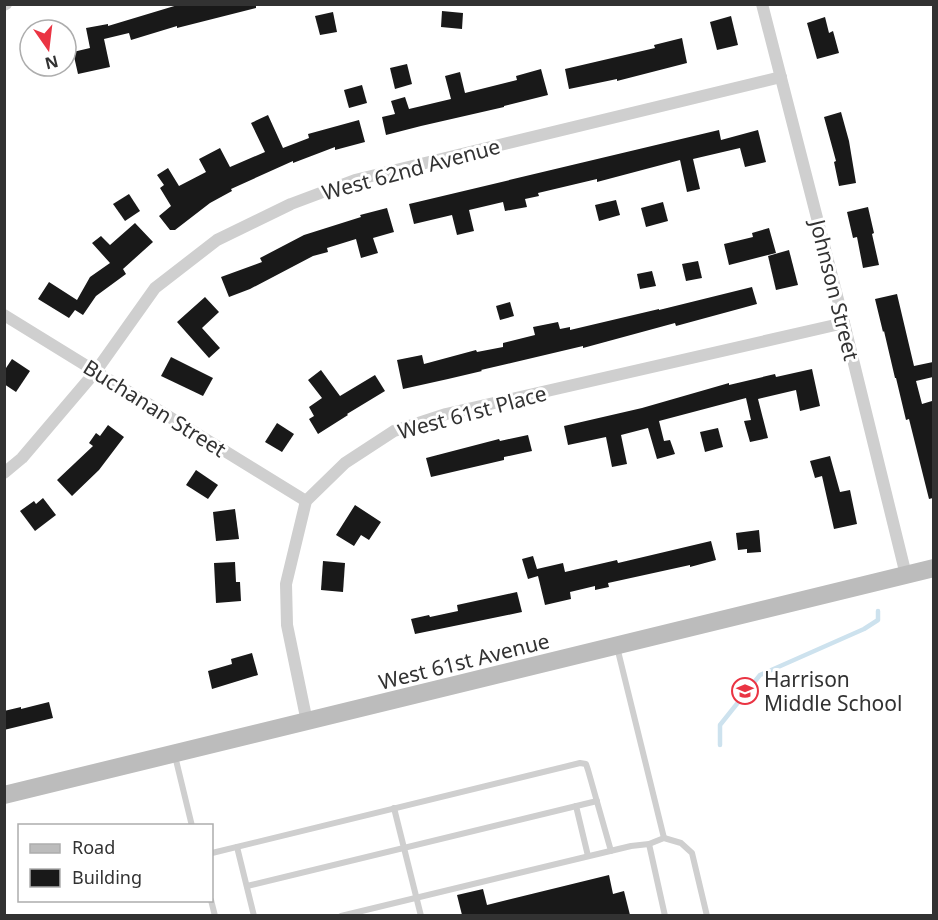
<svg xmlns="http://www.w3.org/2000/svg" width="938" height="920" font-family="'Noto Sans',sans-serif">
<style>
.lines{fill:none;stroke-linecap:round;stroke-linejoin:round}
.stream{stroke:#cde2ee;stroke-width:4.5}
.building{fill:#191919}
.service{stroke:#cfcfcf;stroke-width:6}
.minor{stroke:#cfcfcf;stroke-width:12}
.secondary{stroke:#bcbcbc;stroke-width:18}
.labels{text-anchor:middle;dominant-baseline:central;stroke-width:6;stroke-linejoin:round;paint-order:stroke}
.street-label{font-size:21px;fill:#323232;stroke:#fff}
.poi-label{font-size:21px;fill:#323232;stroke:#fff;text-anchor:start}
</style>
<rect width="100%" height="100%" fill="#fff"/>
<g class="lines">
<path class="stream" d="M720 745V725L760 675 864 629 878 620V611"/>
</g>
<g class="building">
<path d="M181 4H256V8L177 28V26L131 40 129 33 104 39 110 67 78 74 73 52 90 48 86 28 108 24V26Z"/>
<path d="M442 11 463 13 462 29 441 27Z"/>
<path d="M333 12 337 32 320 35 315 16Z"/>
<path d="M731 16 738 45 717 50 710 22Z"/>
<path d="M825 17 829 33 833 31 839 53 817 59 807 23Z"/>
<path d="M682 38 687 63 617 81V79L569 89 565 69 655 48 654 45Z"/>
<path d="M407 64 412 84 395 89 390 68Z"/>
<path d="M541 69 548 95 504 106V107L421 126 386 135 382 117 395 114 391 101 405 97 409 109 451 99 445 76 460 72 465 93 517 80 516 76Z"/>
<path d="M362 85 367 103 349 108 344 90Z"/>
<path d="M841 112 849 141 856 183 839 186 834 162 836 161 824 117Z"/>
<path d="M268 115 283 148 309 138 308 134 359 120 365 142 335 150V147L293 163V161L231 189 232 191 210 203 175 230H170L159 216 171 206 160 188 164 185 157 175 168 168 179 186 206 172 199 159 220 148 230 167 265 152 251 123Z"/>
<path d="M719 130 721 140 758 130 766 162 745 167 740 148 693 159 700 189 687 192 680 160 597 182V179L538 193 539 196 525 199 527 207 505 211 503 202 469 210 474 231 457 235 452 215 414 224 409 204Z"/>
<path d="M129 194 140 211 125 221 113 204Z"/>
<path d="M616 200 620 215 599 221 595 205Z"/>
<path d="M663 202 668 221 646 227 641 208Z"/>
<path d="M868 207 874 233 872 234 879 265 863 268 857 237 853 238 847 212Z"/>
<path d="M387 208 394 232 373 238 378 253 361 258 356 239 327 248 328 252 313 256 250 289 229 297 221 277 262 262 260 258 304 235 361 217 360 215Z"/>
<path d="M135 223 153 242 123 269 126 274 96 296 83 315 75 310 69 318 38 299 49 282 77 300 90 277 110 263 92 243 101 236 110 245Z"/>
<path d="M769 228 776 253 729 265 724 244 753 237 752 233Z"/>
<path d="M789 250 798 285 776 290 768 256Z"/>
<path d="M698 261 702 278 686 281 682 264Z"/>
<path d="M652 271 656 286 640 289 637 274Z"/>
<path d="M752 287 757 304 676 326 675 323 583 348V346L481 370 482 371 448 379 403 389 397 360 422 355 424 364 476 350 477 352 503 347V343L535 335 533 327 558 322 560 329 570 327V330L659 309V310Z"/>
<path d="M897 294 914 366 933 362V377L916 381 922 404 932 401 933 408V498L929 499 909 419 906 420 896 378H895L884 331 883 332 875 299Z"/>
<path d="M205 297 219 312 202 328 220 348 209 358 177 322Z"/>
<path d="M510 302 514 316 500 320 496 306Z"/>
<path d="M171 357 213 378 203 396 161 376Z"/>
<path d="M12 359 30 371 16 392 4 384V371Z"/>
<path d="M812 369 820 406 800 411 796 390 758 399 768 438 750 442 744 421 751 420 746 398 659 421 664 441 670 440 675 454 657 459 648 428 621 435 627 464 612 467 606 437 568 445 564 426 642 408 729 383V385L775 374 776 377Z"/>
<path d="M321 370 340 396 375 375 385 391 347 414 348 415 318 434 309 419 314 416 309 407 322 398 308 380Z"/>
<path d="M277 423 294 434 282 452 265 442Z"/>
<path d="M108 425 124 437 99 470 72 496 57 480 93 446 89 443 96 433 100 436Z"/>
<path d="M718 428 723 447 705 452 700 432Z"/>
<path d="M528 435 532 451 504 457V460L431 477 426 458 499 439 500 441Z"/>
<path d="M830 456 840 492 850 490 857 524 834 529 822 476 815 478 810 461Z"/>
<path d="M196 470 218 485 208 499 186 485Z"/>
<path d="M43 498 56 515 35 531 20 511 34 501 36 504Z"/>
<path d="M355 505 381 522 369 540 361 535 354 546 336 535Z"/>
<path d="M235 509 239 539 216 541 213 512Z"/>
<path d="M759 530 761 552 747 553V549L738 550 736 533Z"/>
<path d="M711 541 716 560 690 567V565L608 583 609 587 595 590V586L570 592 571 599 545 605 538 576 528 579 522 559 533 556 537 569 563 563 565 572 617 560 618 563Z"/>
<path d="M323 561 345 563 343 592 321 590Z"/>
<path d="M235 562 236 582H240L241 601 216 603 214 563Z"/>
<path d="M517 592 522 612 415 634 411 619 429 615 430 617 458 611 457 605Z"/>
<path d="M252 653 258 675 212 689 208 671 232 664 231 659Z"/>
<path d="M49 702 53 718 4 730V711L21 707V709Z"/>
<path d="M609 875 613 894 624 891 630 915H462L457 895 483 889 487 905Z"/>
</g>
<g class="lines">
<g class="service">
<path d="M617 647 664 838"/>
<path d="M175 756 192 826"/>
<path d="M576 806 588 856"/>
<path d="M394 808 421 916"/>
<path d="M649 844 665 916"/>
<path d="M237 847 254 916"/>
<path d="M212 853 580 763 586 764 588 770 611 851"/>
<path d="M247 886 597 801"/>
<path d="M211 900 215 916"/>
<path d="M341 916 631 846 649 844 664 838 681 843 692 853 707 916"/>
</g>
<g class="minor">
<path d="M762 4 844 323 906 575"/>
<path d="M4 5 6 4"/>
<path d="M4 315 306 501"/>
<path d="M4 473 22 458 96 371 155 288 217 240 291 204 355 180 781 77"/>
<path d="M307 722 287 625 286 584 306 501 345 463 394 431 446 414 844 323"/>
</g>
<path class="secondary" d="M4 795 934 568"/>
</g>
<defs>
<symbol id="school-ring" viewBox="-11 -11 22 22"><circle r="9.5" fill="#fff" stroke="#ea3443" stroke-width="1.5"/><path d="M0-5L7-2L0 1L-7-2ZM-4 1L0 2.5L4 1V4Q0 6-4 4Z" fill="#ea3443"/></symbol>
</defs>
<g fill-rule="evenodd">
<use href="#school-ring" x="730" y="676" width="30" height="30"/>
</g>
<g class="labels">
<g class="street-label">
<text transform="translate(411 169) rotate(-15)">West 62nd Avenue</text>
<text transform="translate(835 290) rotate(76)">Johnson Street</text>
<text transform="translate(155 408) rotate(32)">Buchanan Street</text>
<text transform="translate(472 412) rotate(-15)">West 61st Place</text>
<text transform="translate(464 661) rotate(-14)">West 61st Avenue</text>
</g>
<g class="poi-label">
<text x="764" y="679">Harrison<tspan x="764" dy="24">Middle School</tspan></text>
</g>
</g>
<rect width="938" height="920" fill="none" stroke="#323232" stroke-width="12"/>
<rect x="18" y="824" width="195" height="78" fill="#ffffff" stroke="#adadad" stroke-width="1.5"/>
<rect x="30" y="844" width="30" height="9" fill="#bcbcbc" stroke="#adadad" stroke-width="1.5"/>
<text x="72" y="854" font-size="18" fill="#323232">Road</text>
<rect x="30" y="869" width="30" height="18" fill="#191919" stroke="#adadad" stroke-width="1.5"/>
<text x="72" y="884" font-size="18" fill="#323232">Building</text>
<g transform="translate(48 48) rotate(166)"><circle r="28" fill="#ffffff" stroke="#adadad" stroke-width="1.5"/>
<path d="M0-4.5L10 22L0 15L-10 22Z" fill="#ea3443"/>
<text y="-9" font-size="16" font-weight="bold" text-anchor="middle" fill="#323232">N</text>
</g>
</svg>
